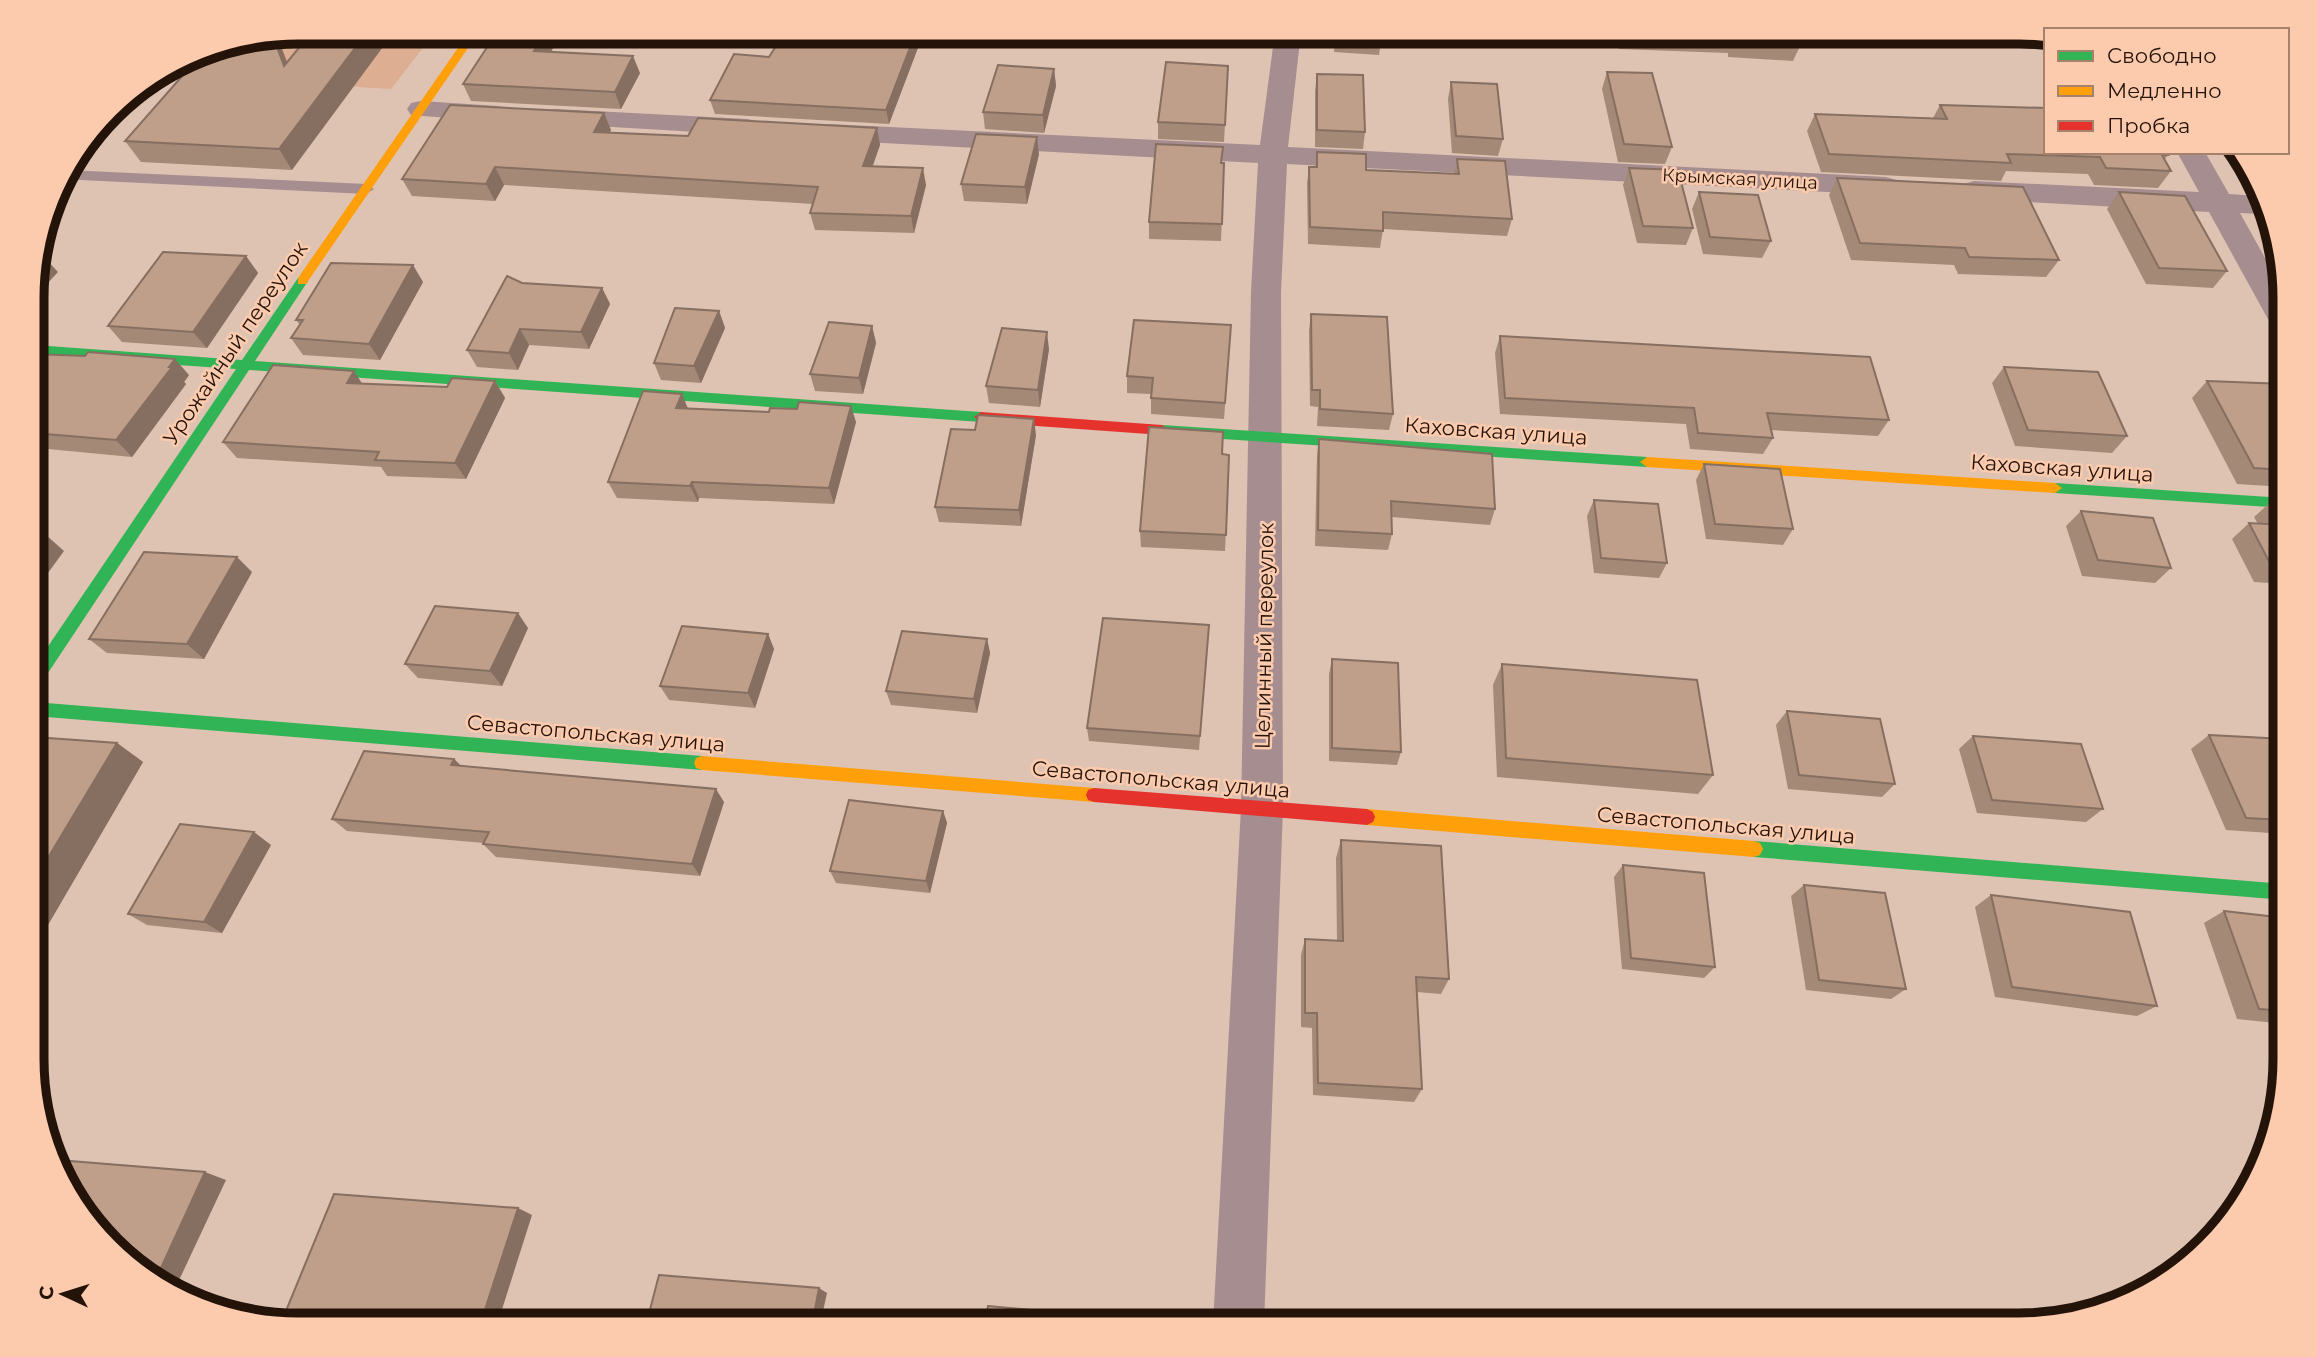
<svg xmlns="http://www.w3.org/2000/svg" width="2317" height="1357" font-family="Montserrat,sans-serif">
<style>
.green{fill:#ddae91}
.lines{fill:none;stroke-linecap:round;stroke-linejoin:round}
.lane{fill:#a68d90;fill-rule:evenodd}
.street{fill:#a68d90;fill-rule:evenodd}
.fast{fill:#30b455;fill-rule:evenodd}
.slow{fill:#ff9f0a;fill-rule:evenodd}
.jam{fill:#e5322d;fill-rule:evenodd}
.wall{fill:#a48977}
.shaded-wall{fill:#866f61}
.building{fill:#bf9f8a;stroke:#866f61;stroke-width:2}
.labels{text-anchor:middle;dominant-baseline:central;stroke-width:5;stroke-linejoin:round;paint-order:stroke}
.far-street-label{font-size:18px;fill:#241309;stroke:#fccbae}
.street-label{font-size:21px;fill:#241309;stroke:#fccbae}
.rim{fill:none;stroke:#241309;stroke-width:9}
</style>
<rect width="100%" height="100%" fill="#dec2b2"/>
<path class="green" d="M298 32H435L391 89 159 75 196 52Z"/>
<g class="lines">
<path class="lane" d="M66 170 366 184 374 189 366 194 60 179Z"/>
<g class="street">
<path d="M1275 32H1301L1288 147 1886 177 1896 180 1900 186 1896 192 1886 195 1287 164 1281 292 1283 808 1264 1325H1213L1241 808 1251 292 1258 163 828 140 818 138 814 132 818 126 828 124 1260 145Z"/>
<path d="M421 101 498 106 508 108 512 114 508 120 498 122 411 115 407 109 411 103Z"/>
<path d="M555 109 747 119 757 121 761 127 757 133 747 135 545 123 541 117 545 111Z"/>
<path d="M2177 152H2205L2229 194 2259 196 2265 214 2240 213 2285 294V333L2274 330 2209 212 1974 199 1964 196 1960 190 1964 184 1974 181 2199 192Z"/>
</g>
<g class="fast">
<path d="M302 277 308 281 255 361 981 412 988 417 981 422 249 370 40 685 34 687V667L236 369 34 355V345L242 360 298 278Z"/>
<path d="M1162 425 1647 457 1654 462 1647 467 1162 435 1155 430Z"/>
<path d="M2055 483 2285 498V508L2055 493 2048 488Z"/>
<path d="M34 702 702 756 708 758 710 763 708 768 702 770 34 716Z"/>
<path d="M1754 841 2285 884V900L1754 857 1748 855 1745 849 1748 843Z"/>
</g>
<g class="slow">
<path d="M469 32H479L306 284H298V278Z"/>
<path d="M1647 457 2055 483 2062 488 2055 493 1647 467 1640 462Z"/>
<path d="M702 756 1094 788 1100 790 1102 795 1100 800 1094 802 702 770 696 768 694 763 696 758Z"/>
<path d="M1367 809 1754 841 1760 843 1763 849 1760 855 1754 857 1367 825 1361 822 1359 817 1361 812Z"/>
</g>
<g class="jam">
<path d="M981 412 1162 425 1169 430 1162 435 981 422 974 417Z"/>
<path d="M1094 788 1367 809 1373 812 1375 817 1373 822 1367 825 1094 802 1088 800 1086 795 1088 790Z"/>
</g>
</g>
<g class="wall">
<path d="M785 32H924L889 124 715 114 710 100 769 57Z"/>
<path d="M1336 32 1381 40 1379 55 1334 52Z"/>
<path d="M1615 32H1797L1801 44 1793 61 1728 57V53L1619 49Z"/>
<path d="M277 36 287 62 292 170 141 162 125 141Z"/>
<path d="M1228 66 1224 142 1158 139V122Z"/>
<path d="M1054 69 1056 86 1044 133 985 129 983 112Z"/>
<path d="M1607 72 1672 147 1665 164 1618 162 1602 89Z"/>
<path d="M640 73 621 109 471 101 463 84Z"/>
<path d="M1317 74 1365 132 1363 149 1315 147V91Z"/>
<path d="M1451 82 1503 139 1498 156 1452 153 1448 99Z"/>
<path d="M1940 105 2168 155 2164 160 2171 171 2158 188 2094 185 2088 174 2006 171 2001 181 1821 172 1807 131 1815 114 1933 118Z"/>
<path d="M877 128 880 145 873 166 926 185 914 233 815 230 810 213 813 204 504 185 495 201 412 196 402 179 611 130 610 132 688 136Z"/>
<path d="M1223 147 1222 163H1224L1221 241 1149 239V222Z"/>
<path d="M1317 152 1366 170 1454 174 1457 159 1512 219 1507 236 1383 229 1380 248 1308 244 1307 184 1309 167H1315Z"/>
<path d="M1039 154 1027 204 964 201 961 184Z"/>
<path d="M1629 168 1693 228 1686 245 1637 243 1623 185Z"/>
<path d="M1837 178 2059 260 2046 277 1958 274 1954 265 1851 260 1829 195Z"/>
<path d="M1699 192 1771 241 1762 258 1703 254 1692 209Z"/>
<path d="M2119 192 2227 271 2213 288 2146 284 2107 209Z"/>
<path d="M246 256 258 273 207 348 122 342 108 326Z"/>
<path d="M423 282 380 360 303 355 291 338 300 325 296 320Z"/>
<path d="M522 283 602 288 610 304 589 349 529 345 518 370 477 367 467 350Z"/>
<path d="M719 311 725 328 701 383 661 380 654 363Z"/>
<path d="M1311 314 1393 414 1389 430 1317 426 1318 407 1310 406 1309 331Z"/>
<path d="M1231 325 1224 419 1151 414V394L1127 393V376Z"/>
<path d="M872 326 876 343 863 394 815 391 810 374Z"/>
<path d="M1500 336 1889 420 1878 436 1771 430 1773 438 1763 454 1690 449 1686 424 1500 414 1495 353Z"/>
<path d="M1049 349 1040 407 989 403 986 386Z"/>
<path d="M34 354 189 375 184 382 186 384 132 457 48 449 42 443H34Z"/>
<path d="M2004 367 2127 436 2112 453 2015 446 1992 383Z"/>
<path d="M495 381 505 398 466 479 387 476 381 467 237 458 223 442 362 384 447 387Z"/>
<path d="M2207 381 2285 384V487L2237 484 2192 398Z"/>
<path d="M688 409 856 422 834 504 699 498 698 502 617 498 608 482Z"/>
<path d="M1036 435 1021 526 939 522 935 507Z"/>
<path d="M1319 439 1495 509 1490 525 1392 517V534L1388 550 1315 546 1317 455Z"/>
<path d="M1222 454 1229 455 1225 551 1141 547 1140 531Z"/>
<path d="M1704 464 1793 529 1783 545 1706 539 1696 480Z"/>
<path d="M1594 500 1667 563 1659 578 1594 573 1587 516Z"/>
<path d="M2272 501H2285V584L2254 582 2232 539 2249 523 2258 524 2254 517Z"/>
<path d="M2081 511 2171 568 2155 583 2082 576 2066 526Z"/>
<path d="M252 572 204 659 107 653 89 639Z"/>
<path d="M1209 625 1199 750 1089 741 1087 728Z"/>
<path d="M528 628 502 686 418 678 405 664Z"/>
<path d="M768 634 774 649 755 708 669 700 660 686Z"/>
<path d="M987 639 990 653 977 713 891 705 886 691Z"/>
<path d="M1332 659 1401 752 1397 765 1329 761V674Z"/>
<path d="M1502 664 1713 775 1698 794 1497 777 1493 685Z"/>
<path d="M1787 711 1895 784 1882 797 1788 789 1776 725Z"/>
<path d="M2209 735 2285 739V834L2226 830 2191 749Z"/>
<path d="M1973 736 2103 809 2086 822 1977 813 1959 749Z"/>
<path d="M34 737 117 743 143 762 45 930 34 929Z"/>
<path d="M454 759 461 766 724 802 700 876 496 857 483 844 484 843 347 831 332 819Z"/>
<path d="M943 811 947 823 930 893 836 883 830 871Z"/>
<path d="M1341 840 1449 979 1441 994 1417 992 1422 1089 1414 1102 1313 1095 1312 1028 1301 1027V955L1305 939 1337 941 1336 858Z"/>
<path d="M271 845 222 933 147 925 128 914Z"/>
<path d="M1623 865 1715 967 1704 978 1622 969 1614 877Z"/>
<path d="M1804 885 1906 989 1891 999 1806 990 1791 896Z"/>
<path d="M1991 895 2157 1006 2137 1016 1995 997 1975 907Z"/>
<path d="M2224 911 2285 918V1024L2237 1019 2204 923Z"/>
<path d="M1312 1314 1450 1325H1309V1318Z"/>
</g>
<g class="shaded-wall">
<path d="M367 32H394L292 170 279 149Z"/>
<path d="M545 32H563L541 68 534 51Z"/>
<path d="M916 32H924L889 124 886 110Z"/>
<path d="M273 36H277L297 88 284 66Z"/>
<path d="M633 56 640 73 621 109 615 92Z"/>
<path d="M1054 69 1056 86 1044 133 1043 115Z"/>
<path d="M604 113 611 130 601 149 594 132Z"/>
<path d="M877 128 880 145 866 183 863 166Z"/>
<path d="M1037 137 1039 154 1027 204 1025 187Z"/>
<path d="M495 167 504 185 495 201 486 184Z"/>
<path d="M923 168 926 185 914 233 911 216Z"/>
<path d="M42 255 58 272 34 298V264Z"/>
<path d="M246 256 258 273 207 348 193 332Z"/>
<path d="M413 265 423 282 380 360 369 344Z"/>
<path d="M602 288 610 304 589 349 581 332Z"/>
<path d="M719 311 725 328 701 383 694 366Z"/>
<path d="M872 326 876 343 863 394 859 378Z"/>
<path d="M520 329 529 345 518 370 509 353Z"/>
<path d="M1047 332 1049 349 1040 407 1038 390Z"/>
<path d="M175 359 189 375 184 382 186 384 132 457 116 440Z"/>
<path d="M354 371 365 388 347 383Z"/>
<path d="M495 381 505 398 466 479 455 463Z"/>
<path d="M682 394 689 411 676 408Z"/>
<path d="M851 406 856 422 834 504 829 488Z"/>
<path d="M1034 419 1036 435 1021 526 1019 510Z"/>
<path d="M692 482 699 498 698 502 690 486Z"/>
<path d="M46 535 64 551 34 592V552Z"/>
<path d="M237 557 252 572 204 659 187 644Z"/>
<path d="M518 613 528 628 502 686 490 671Z"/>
<path d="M768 634 774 649 755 708 748 693Z"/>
<path d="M987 639 990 653 977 713 974 699Z"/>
<path d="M117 743 143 762 45 930 34 924V881Z"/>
<path d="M454 759 467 772 451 765Z"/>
<path d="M716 789 724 802 700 876 692 864Z"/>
<path d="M943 811 947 823 930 893 926 881Z"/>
<path d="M254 832 271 845 222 933 204 922Z"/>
<path d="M205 1172 226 1180 173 1293 164 1290 155 1281Z"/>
<path d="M518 1208 532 1215 497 1325H480Z"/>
<path d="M819 1288 827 1293 820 1325H812Z"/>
</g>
<g class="building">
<path d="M312 32H367L279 149 125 141 205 50 273 36 284 66Z"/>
<path d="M497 32H545L534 51 633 56 615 92 463 84Z"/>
<path d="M785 32H916L886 110 710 100 734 54 769 57Z"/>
<path d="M1337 32H1382L1381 40 1336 37Z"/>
<path d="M1625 32H1797L1801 44 1735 40 1734 36Z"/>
<path d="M1166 62 1228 66 1225 125 1158 122Z"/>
<path d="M998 65 1054 69 1043 115 983 112Z"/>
<path d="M1607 72 1652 73 1672 147 1624 144Z"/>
<path d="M1317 74 1363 75 1365 132 1317 130Z"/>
<path d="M1451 82 1497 84 1503 139 1456 136Z"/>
<path d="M450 105 604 113 594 132 688 136 698 118 877 128 863 166 923 168 911 216 810 213 818 187 495 167 486 184 402 179Z"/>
<path d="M1940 105 2046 108V152H2166L2168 155H2162L2171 171 2106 168 2100 157 2007 154 2011 163 1829 154 1815 114 1947 119Z"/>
<path d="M976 134 1037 137 1025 187 961 184Z"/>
<path d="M1156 144 1223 147 1221 163H1224L1222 224 1149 222Z"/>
<path d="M1317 152 1366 154V170L1459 174 1457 159 1505 161 1512 219 1383 212V231L1310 227 1309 167H1317Z"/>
<path d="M1629 168 1678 170 1693 228 1643 226Z"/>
<path d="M1837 178 2023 187 2059 260 1969 257 1965 248 1860 243Z"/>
<path d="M1699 192 1758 195 1771 241 1710 237Z"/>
<path d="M2119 192 2185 196 2227 271 2159 268Z"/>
<path d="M163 252 246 256 193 332 108 326Z"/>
<path d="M37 254 42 255 34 264V263Z"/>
<path d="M331 263 413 265 369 344 291 338 303 320H296Z"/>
<path d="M507 276 522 283 602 288 581 332 520 329 509 353 467 350Z"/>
<path d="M675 308 719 311 694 366 654 363Z"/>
<path d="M1311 314 1387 317 1393 414 1320 409V390H1312Z"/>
<path d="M1134 320 1231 325 1225 403 1151 398 1153 378 1127 376Z"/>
<path d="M829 322 872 326 859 378 810 374Z"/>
<path d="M1002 328 1047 332 1038 390 986 386Z"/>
<path d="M1500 336 1870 357 1889 420 1767 413 1773 438 1698 433 1694 408 1505 398Z"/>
<path d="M88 352 175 359 169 367H172L116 440 34 433V430L35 428H34V354L85 356Z"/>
<path d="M273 365 354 371 347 383 447 387 452 378 495 381 455 463 375 460 379 452 223 442Z"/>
<path d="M2004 367 2098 372 2127 436 2028 430Z"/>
<path d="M2207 381 2285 384V470L2254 468Z"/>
<path d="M643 391 682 394 676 408 769 412 770 408 797 409 799 402 851 406 829 488 692 482 690 486 608 482Z"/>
<path d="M978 415 1034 419 1019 510 935 507 951 429 975 430Z"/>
<path d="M1149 427 1223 432 1222 454 1229 455 1226 535 1140 531Z"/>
<path d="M1319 439 1492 454 1495 509 1391 501 1392 534 1318 530Z"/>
<path d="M1704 464 1780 469 1793 529 1715 524Z"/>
<path d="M1594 500 1658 504 1667 563 1601 558Z"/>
<path d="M2272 501H2285V567H2272L2249 523 2285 525Z"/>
<path d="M2081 511 2153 518 2171 568 2098 560Z"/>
<path d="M34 534 46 535 34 552Z"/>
<path d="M144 552 237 557 187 644 89 639Z"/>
<path d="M435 606 518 613 490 671 405 664Z"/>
<path d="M1103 618 1209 625 1200 736 1087 728Z"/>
<path d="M682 626 768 634 748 693 660 686Z"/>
<path d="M902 631 987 639 974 699 886 691Z"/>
<path d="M1332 659 1398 663 1401 752 1332 748Z"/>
<path d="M1502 664 1697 680 1713 775 1506 758Z"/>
<path d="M1787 711 1880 719 1895 784 1799 775Z"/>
<path d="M2209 735 2285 739V820L2246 818Z"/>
<path d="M1973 736 2081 744 2103 809 1992 800Z"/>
<path d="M34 737 117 743 34 881Z"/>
<path d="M364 751 454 759 451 765 716 789 692 864 483 844 489 832 332 819Z"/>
<path d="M849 800 943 811 926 881 830 871Z"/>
<path d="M180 824 254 832 204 922 128 914Z"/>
<path d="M1341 840 1441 846 1449 979 1416 977 1422 1089 1318 1083 1317 1013H1305V939L1343 941Z"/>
<path d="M1623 865 1704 873 1715 967 1631 958Z"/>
<path d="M1804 885 1885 893 1906 989 1819 980Z"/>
<path d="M1991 895 2130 912 2157 1006 2012 987Z"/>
<path d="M2224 911 2285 918V1011L2259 1009Z"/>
<path d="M58 1160 205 1172 155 1281 76 1207Z"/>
<path d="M334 1194 518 1208 480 1325H297L281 1323Z"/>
<path d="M659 1275 819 1288 812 1325H646Z"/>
<path d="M988 1306 1153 1321 1152 1325H985Z"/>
<path d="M1312 1314 1450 1325H1312Z"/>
</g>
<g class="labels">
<g class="far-street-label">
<text transform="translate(1740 179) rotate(3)">Крымская улица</text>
</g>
<g class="street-label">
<text transform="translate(235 343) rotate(-56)">Урожайный переулок</text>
<text transform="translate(1496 431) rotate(4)">Каховская улица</text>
<text transform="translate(2062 468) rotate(4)">Каховская улица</text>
<text transform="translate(1264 636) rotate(-89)">Целинный переулок</text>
<text transform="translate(596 733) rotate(5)">Севастопольская улица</text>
<text transform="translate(1161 779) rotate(5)">Севастопольская улица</text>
<text transform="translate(1726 825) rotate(5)">Севастопольская улица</text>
</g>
</g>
<path d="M0 0H2317V1357H0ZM298 44H2019A254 254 0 0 1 2273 298V1059A254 254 0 0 1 2019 1313H298A254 254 0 0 1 44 1059V298A254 254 0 0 1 298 44Z" fill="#fccbae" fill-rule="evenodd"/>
<path class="rim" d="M298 44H2019A254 254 0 0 1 2273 298V1059A254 254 0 0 1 2019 1313H298A254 254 0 0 1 44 1059V298A254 254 0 0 1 298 44Z"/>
<rect x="2044" y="28" width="245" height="126" fill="#fccbae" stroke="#a6816c" stroke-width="2"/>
<rect x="2058" y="51" width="35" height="10" fill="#30b455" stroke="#a6816c" stroke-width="2"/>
<text x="2107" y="63" font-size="21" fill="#241309">Свободно</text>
<rect x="2058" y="86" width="35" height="10" fill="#ff9f0a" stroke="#a6816c" stroke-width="2"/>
<text x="2107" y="98" font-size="21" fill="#241309">Медленно</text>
<rect x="2058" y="121" width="35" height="10" fill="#e5322d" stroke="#a6816c" stroke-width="2"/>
<text x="2107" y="133" font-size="21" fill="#241309">Пробка</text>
<g transform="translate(63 1294) rotate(274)" stroke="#fccbae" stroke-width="5" paint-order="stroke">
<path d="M0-5L12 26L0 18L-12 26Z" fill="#241309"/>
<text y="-10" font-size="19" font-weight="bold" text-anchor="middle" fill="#241309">С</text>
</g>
</svg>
